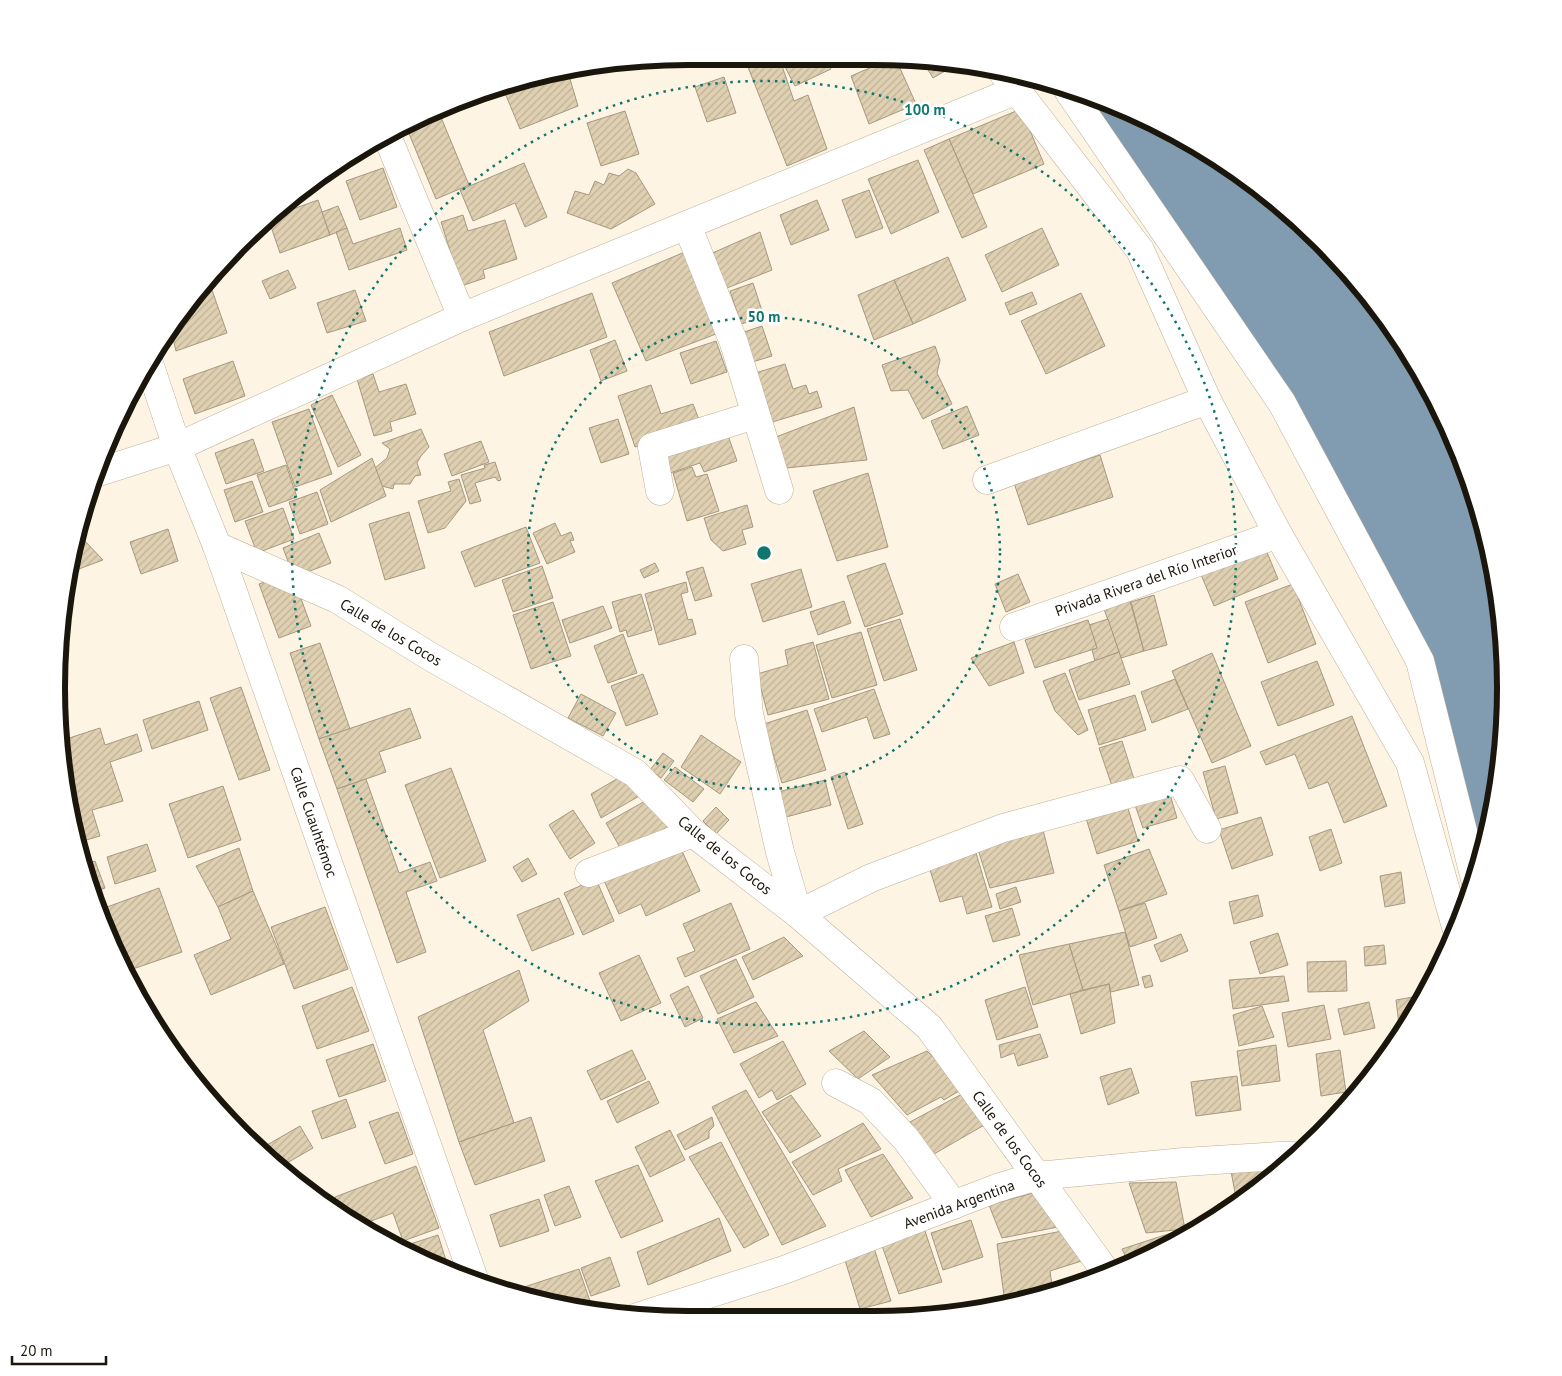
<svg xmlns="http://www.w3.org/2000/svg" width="1562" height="1376" font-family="'PT Sans',sans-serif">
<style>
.water{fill:#819cb1;stroke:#627480}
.building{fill:url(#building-hatch);stroke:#a69980}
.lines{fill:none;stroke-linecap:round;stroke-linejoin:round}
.street-casing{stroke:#beb097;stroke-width:29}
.street{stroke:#fff;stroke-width:28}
.ring{fill:none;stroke:#0f766e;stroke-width:2.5;stroke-dasharray:2.5 5}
.labels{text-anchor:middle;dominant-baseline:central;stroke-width:5;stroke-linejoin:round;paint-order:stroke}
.street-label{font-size:15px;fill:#1b160c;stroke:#fff}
.rim{fill:none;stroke:#1b160c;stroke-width:6}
.centre{fill:#0f766e;stroke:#fff;stroke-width:2.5}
.ring-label{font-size:15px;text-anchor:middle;font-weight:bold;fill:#0f766e;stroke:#fff;stroke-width:5;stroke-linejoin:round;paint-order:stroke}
</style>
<defs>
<pattern id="building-hatch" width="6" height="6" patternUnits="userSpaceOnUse" patternTransform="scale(1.25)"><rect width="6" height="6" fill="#e0d0b2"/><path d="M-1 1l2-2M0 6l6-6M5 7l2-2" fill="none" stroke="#c0b298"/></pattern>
</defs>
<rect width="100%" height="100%" fill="#fdf4e4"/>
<path class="water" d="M1068 90 1115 104 1190 141 1291 213 1375 304 1441 409 1484 524 1504 646 1500 770 1475 879 1420 661 1282 403Z"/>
<g class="building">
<path d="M744 57H779L794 101 808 95 827 149 787 166Z"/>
<path d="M801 57H824L831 69 795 86 784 65Z"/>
<path d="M895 57 916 104 869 124 851 76Z"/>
<path d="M921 58 959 63 933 78Z"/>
<path d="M568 72 578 106 520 129 502 86 525 78Z"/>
<path d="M724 77 736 113 707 122 695 87Z"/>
<path d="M1021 109 1044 164 973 194 949 139Z"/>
<path d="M438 110 469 185 436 199 405 124Z"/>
<path d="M625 111 639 154 601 166 587 123Z"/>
<path d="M949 139 987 227 962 238 924 150Z"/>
<path d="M918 160 939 212 891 234 868 179Z"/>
<path d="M524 163 547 217 525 227 515 203 473 221 460 190Z"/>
<path d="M383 168 397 207 360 220 346 181Z"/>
<path d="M628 169 636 173 655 204 611 229 567 213 575 191 589 195 595 181 604 185 609 173 619 176Z"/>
<path d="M869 190 883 228 856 238 842 200Z"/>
<path d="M318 200 330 235 280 253 268 218Z"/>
<path d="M817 200 829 230 791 245 780 215Z"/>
<path d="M338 206 347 228 330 235 322 212Z"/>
<path d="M463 215 468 231 505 220 517 259 483 270 485 278 461 286 441 222Z"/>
<path d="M347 228 353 244 400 228 407 250 349 270 336 232Z"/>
<path d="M1042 228 1059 265 1002 292 985 255Z"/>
<path d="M760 232 772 270 722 290 708 255Z"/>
<path d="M687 251 721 332 646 361 612 283Z"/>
<path d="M948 257 966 300 913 324 894 280Z"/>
<path d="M288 270 296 288 270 299 262 281Z"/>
<path d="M894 280 913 324 874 340 858 295Z"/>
<path d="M753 283 764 317 741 324 730 291Z"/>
<path d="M212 290 227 333 176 351 171 331 187 304 194 296Z"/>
<path d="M355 290 366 321 327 333 317 303Z"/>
<path d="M1032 292 1037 304 1010 315 1005 303Z"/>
<path d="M592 293 607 337 504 376 489 332Z"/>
<path d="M1081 293 1105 346 1046 374 1021 321Z"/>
<path d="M762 326 772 356 749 363 738 334Z"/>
<path d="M615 340 627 371 601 381 590 350Z"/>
<path d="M716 341 727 372 691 384 680 353Z"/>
<path d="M935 346 940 360 937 373 952 404 923 419 908 390 891 391 882 365Z"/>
<path d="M233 361 245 396 195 414 183 379Z"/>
<path d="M785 364 793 389 806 385 809 394 817 391 822 407 769 423 752 374Z"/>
<path d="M373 374 379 392 406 384 416 414 390 422 392 431 374 436 357 379Z"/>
<path d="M651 385 661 414 693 404 701 425 635 447 618 396Z"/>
<path d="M332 395 361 455 338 467 311 405Z"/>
<path d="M967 406 979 435 943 449 931 421Z"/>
<path d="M854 407 867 460 786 468 776 437Z"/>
<path d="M309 409 332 474 295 487 272 422Z"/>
<path d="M618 419 629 454 601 463 589 428Z"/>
<path d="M421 429 429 447 421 456 417 463 421 475 415 476 410 484H394L393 489 382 486 375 468 387 458 390 449 382 443Z"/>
<path d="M726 430 737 461 704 472 700 463 667 474 660 452Z"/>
<path d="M253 439 264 471 226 484 215 453Z"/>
<path d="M481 441 489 462 452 476 444 454Z"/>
<path d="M1100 455 1113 497 1028 525 1014 483Z"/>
<path d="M372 458 386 496 331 522 320 490Z"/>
<path d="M495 462 501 480 498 481 495 477 475 483 481 501 470 504 461 475 485 468 484 465Z"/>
<path d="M286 465 297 497 269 507 257 475Z"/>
<path d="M692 467 696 477 707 474 719 511 687 521 673 473Z"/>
<path d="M868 473 888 547 837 561 813 491Z"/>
<path d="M459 479 466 501 445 528 428 533 418 501 451 491 448 482Z"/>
<path d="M252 481 263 512 235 522 224 490Z"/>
<path d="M317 492 328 524 300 534 289 502Z"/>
<path d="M747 505 753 527 742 530 746 544 723 551 711 540 704 518Z"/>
<path d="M283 508 294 539 257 553 245 521Z"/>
<path d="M409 512 425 568 385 580 369 524Z"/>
<path d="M555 523 561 536 571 532 574 540 570 541 575 552 547 564 533 533Z"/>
<path d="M526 527 540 563 475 587 461 552Z"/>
<path d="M168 529 178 561 141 574 130 542Z"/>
<path d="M319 533 331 563 294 577 283 548Z"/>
<path d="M84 540 103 560 68 573V565L74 546Z"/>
<path d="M1264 545 1278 579 1214 606 1200 572Z"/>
<path d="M655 563 659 571 644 578 640 570Z"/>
<path d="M885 563 903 614 865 627 847 576Z"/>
<path d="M542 566 553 598 513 612 502 580Z"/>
<path d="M703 567 712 596 695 601 686 572Z"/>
<path d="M801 569 812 607 763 622 751 584Z"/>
<path d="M1018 574 1030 602 1006 612 995 584Z"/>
<path d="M279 577 296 585 311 626 279 638 259 584Z"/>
<path d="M686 582 688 592 681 594 688 620 692 619 696 634 659 645 645 594Z"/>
<path d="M1293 584 1316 644 1268 663 1245 602Z"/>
<path d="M641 594 652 630 628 637 626 630 620 632 612 602Z"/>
<path d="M1128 594 1144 651 1121 658 1102 603Z"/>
<path d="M1154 595 1167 645 1144 651 1131 602Z"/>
<path d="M844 601 851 623 818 635 810 612Z"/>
<path d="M553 602 571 656 531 669 513 615Z"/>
<path d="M603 606 612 628 570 643 562 620Z"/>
<path d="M900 619 917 670 884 681 867 629Z"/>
<path d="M1108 619 1119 652 1095 661 1092 650 1097 648 1089 625Z"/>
<path d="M1088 620 1097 648 1035 668 1025 640Z"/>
<path d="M861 632 877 685 832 698 816 645Z"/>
<path d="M623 634 637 673 608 683 594 646Z"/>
<path d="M813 642 829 699 768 715 757 674 788 665 785 650Z"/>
<path d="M1014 642 1024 673 989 686 971 658Z"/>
<path d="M320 643 350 729 319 739 290 653Z"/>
<path d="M1119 652 1130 684 1079 700 1069 670Z"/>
<path d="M1212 653 1251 746 1212 763 1172 671Z"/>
<path d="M1317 661 1334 705 1278 726 1261 682Z"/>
<path d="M1065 673 1088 730 1078 735 1055 711 1043 681Z"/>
<path d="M643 674 658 714 626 726 611 686Z"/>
<path d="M1175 679 1188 709 1152 723 1141 692Z"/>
<path d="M241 687 270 770 239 780 210 698Z"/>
<path d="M874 689 890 734 874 739 867 717 822 732 814 709Z"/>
<path d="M581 694 616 713 603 736 568 718Z"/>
<path d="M1135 695 1146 730 1099 745 1088 710Z"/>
<path d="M199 701 208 730 152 749 143 720Z"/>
<path d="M410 708 421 738 379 752 386 772 337 789 319 739Z"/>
<path d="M807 710 826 770 782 783 764 724Z"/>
<path d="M1352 716 1387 806 1344 823 1328 782 1309 789 1295 754 1266 765 1260 752Z"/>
<path d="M100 728 105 745 137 734 142 751 110 762 123 801 92 810 100 836 76 843 60 741Z"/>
<path d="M701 735 741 762 720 794 681 767Z"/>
<path d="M1122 741 1134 779 1112 786 1099 748Z"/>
<path d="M663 753 674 761 661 778 650 770Z"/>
<path d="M1225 766 1238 813 1216 819 1203 772Z"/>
<path d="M675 767 704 789 693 802 664 780Z"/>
<path d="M451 768 486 861 440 878 405 785Z"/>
<path d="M845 772 863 824 848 829 831 777Z"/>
<path d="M622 776 641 795 601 818 591 794Z"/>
<path d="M366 779 399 873 430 862 437 881 406 892 426 952 397 963 337 789Z"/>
<path d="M825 780 831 805 786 817 778 792Z"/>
<path d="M223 786 241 840 188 858 169 804Z"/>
<path d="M1169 791 1177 818 1143 828 1134 802Z"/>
<path d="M647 800 659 808 673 834 626 858 606 823Z"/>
<path d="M1127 805 1138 841 1097 854 1086 818Z"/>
<path d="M716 807 729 820 716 834 703 821Z"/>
<path d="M573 810 595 843 570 859 549 825Z"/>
<path d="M1261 817 1273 855 1232 869 1219 830Z"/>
<path d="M1331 829 1342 863 1320 871 1309 837Z"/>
<path d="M1043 830 1054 873 990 888 977 846Z"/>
<path d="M678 842 700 891 646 916 641 904 619 914 602 876Z"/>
<path d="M147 844 156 871 115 884 107 857Z"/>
<path d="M974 846 992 907 967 914 962 896 940 902 927 860Z"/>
<path d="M239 848 253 891 218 907 196 866Z"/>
<path d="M1149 849 1167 894 1119 911 1104 865Z"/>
<path d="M528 858 537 874 522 882 513 867Z"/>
<path d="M95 861 105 888 95 892 83 865Z"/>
<path d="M1401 872 1405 903 1385 907 1380 876Z"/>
<path d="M596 879 614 921 583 935 564 893Z"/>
<path d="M1016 887 1021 902 1000 909 996 894Z"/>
<path d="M159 888 182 952 130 970 107 907Z"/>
<path d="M253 891 284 964 211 995 194 955 231 939 218 907Z"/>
<path d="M1258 895 1263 916 1234 924 1229 902Z"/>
<path d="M559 898 574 934 532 951 517 915Z"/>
<path d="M731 903 750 949 685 977 677 958 695 951 683 924Z"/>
<path d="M1145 903 1157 938 1130 947 1119 911Z"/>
<path d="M325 907 348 969 294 989 271 927Z"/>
<path d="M1012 908 1020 935 993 942 985 916Z"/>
<path d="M1125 932 1139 985 1111 992 1109 984 1083 990 1069 944Z"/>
<path d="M1278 933 1288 965 1260 974 1250 942Z"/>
<path d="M1181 934 1188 951 1161 962 1154 945Z"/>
<path d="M784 937 803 956 753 980 742 957Z"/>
<path d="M1069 944 1083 990 1033 1005 1019 955Z"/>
<path d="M1384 945 1386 964 1365 966 1364 947Z"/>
<path d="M639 955 661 1003 621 1021 599 973Z"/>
<path d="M736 959 754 997 718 1014 700 976Z"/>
<path d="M1346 961 1347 991 1308 992 1307 962Z"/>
<path d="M519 970 529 1001 483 1030 514 1123 459 1142 418 1017Z"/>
<path d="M1150 975 1153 986 1145 988 1142 977Z"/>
<path d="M1284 976 1289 1001 1233 1009 1229 980Z"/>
<path d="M1109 984 1115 1023 1081 1034 1070 994Z"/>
<path d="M688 986 703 1018 685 1027 670 995Z"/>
<path d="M352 987 369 1031 317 1049 302 1006Z"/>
<path d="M1025 987 1038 1027 997 1040 985 1000Z"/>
<path d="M1424 995 1421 1004 1407 1024 1399 1025 1396 1000Z"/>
<path d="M756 1002 778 1036 734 1053 717 1019Z"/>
<path d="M1369 1002 1375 1028 1344 1035 1338 1009Z"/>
<path d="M1324 1005 1331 1039 1288 1047 1282 1013Z"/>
<path d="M1262 1006 1274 1037 1239 1046 1233 1015Z"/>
<path d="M864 1031 890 1057 858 1079 829 1051Z"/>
<path d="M1040 1034 1048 1057 1018 1066 1014 1053 1001 1058 999 1045Z"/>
<path d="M783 1041 806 1084 777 1100 772 1090 759 1098 740 1064Z"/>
<path d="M373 1044 386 1081 339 1097 326 1060Z"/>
<path d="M1276 1045 1280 1081 1242 1086 1237 1051Z"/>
<path d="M632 1050 646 1079 601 1100 587 1071Z"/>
<path d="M1340 1050 1346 1092 1321 1096 1316 1054Z"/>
<path d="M927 1051 964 1088 944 1100 941 1097 907 1115 872 1075Z"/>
<path d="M1131 1068 1139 1093 1108 1105 1100 1077Z"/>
<path d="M1237 1076 1241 1110 1196 1116 1191 1082Z"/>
<path d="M649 1081 659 1103 617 1123 607 1101Z"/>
<path d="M746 1090 826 1226 782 1245 712 1107Z"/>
<path d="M962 1094 986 1124 934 1154 910 1122Z"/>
<path d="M791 1095 821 1136 790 1153 762 1112Z"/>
<path d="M346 1099 356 1127 322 1139 312 1111Z"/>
<path d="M398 1112 413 1154 385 1164 369 1122Z"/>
<path d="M531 1117 545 1161 475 1185 459 1142Z"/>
<path d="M712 1117 714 1126 709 1131V1138L685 1150 677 1135Z"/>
<path d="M863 1123 881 1149 838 1169 842 1181 813 1195 792 1162Z"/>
<path d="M300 1126 313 1148 280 1167 260 1149Z"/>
<path d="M670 1130 685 1160 650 1177 635 1147Z"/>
<path d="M721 1142 769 1235 744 1248 689 1157Z"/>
<path d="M883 1154 913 1198 871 1217 845 1170Z"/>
<path d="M638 1165 663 1221 621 1238 595 1181Z"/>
<path d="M416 1166 439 1228 403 1241 393 1213 360 1225 341 1212 335 1197Z"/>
<path d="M1230 1166 1274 1167 1275 1174 1259 1189 1237 1203Z"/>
<path d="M1176 1182 1185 1229 1146 1233 1129 1183Z"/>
<path d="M569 1186 581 1217 555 1226 544 1195Z"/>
<path d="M1044 1190 1068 1225 1002 1238 989 1205Z"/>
<path d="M539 1199 549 1231 500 1247 490 1215Z"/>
<path d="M719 1218 731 1251 648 1285 637 1252Z"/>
<path d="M971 1220 983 1257 943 1270 931 1233Z"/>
<path d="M923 1225 942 1282 899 1294 880 1240Z"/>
<path d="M1072 1229 1091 1258 1050 1271 1053 1292 1038 1298 1005 1303 997 1244Z"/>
<path d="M1171 1233 1175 1241 1154 1254 1129 1264 1122 1249Z"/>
<path d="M438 1235 449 1270 409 1255 398 1248Z"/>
<path d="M874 1248 891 1301 860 1309 844 1257Z"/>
<path d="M610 1257 620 1286 591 1296 581 1268Z"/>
<path d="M579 1269 593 1310 521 1297 518 1289Z"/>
<path d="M850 1312 852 1318H834Z"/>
<path d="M693 1313 695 1318H672Z"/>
</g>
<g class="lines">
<defs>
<g id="street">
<path d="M1001 70 1140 250 1207 400 1278 534 1410 763 1456 927"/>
<path d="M1068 90 1282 403 1420 661 1475 879"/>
<path d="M387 136 462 317"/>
<path d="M687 225 734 343 779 490"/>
<path d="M150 366 177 447 217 546 474 1279"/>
<path d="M96 473 177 447 462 317 1017 90"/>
<path d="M987 480 1207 400"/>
<path d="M660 491 652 447 755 415"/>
<path d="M217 546 337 599 431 657 635 773 693 833 798 914 929 1027 1106 1272"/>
<path d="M1014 627 1278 534"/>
<path d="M744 659 749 714 780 852 798 914 871 878 1003 828 1180 780 1207 829"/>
<path d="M589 873 693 833"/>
<path d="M836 1083 870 1101 906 1139 954 1205"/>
<path d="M637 1317 784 1270 997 1188 1037 1176 1184 1162 1279 1156H1294"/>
</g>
</defs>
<use href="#street" class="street-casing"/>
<use href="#street" class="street"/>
</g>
<g class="ring">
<circle cx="764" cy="553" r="236"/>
<circle cx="764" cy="553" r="472"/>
</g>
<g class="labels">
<g class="street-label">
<text transform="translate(1146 580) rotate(-19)">Privada Rivera del Río Interior</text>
<text transform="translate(391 632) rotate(31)">Calle de los Cocos</text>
<text transform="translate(314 822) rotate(71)">Calle Cuauhtémoc</text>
<text transform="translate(725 855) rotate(39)">Calle de los Cocos</text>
<text transform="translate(1010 1139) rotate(54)">Calle de los Cocos</text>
<text transform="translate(959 1204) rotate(-20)">Avenida Argentina</text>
</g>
</g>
<path d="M0 0H1562V1376H0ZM688 65H874A623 623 0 0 1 1497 688V688A623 623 0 0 1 874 1311H688A623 623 0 0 1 65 688V688A623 623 0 0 1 688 65Z" fill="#fff" fill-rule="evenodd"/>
<path class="rim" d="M688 65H874A623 623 0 0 1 1497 688V688A623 623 0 0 1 874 1311H688A623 623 0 0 1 65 688V688A623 623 0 0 1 688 65Z"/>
<circle cx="764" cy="553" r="8" class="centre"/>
<g class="ring-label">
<text x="925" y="115">100 m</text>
<text x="764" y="322">50 m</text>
</g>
<path d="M12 1356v8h94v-8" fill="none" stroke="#1b160c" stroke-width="2.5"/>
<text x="20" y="1356" font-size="15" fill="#1b160c" stroke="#ffffff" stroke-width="4" paint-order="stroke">20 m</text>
</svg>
